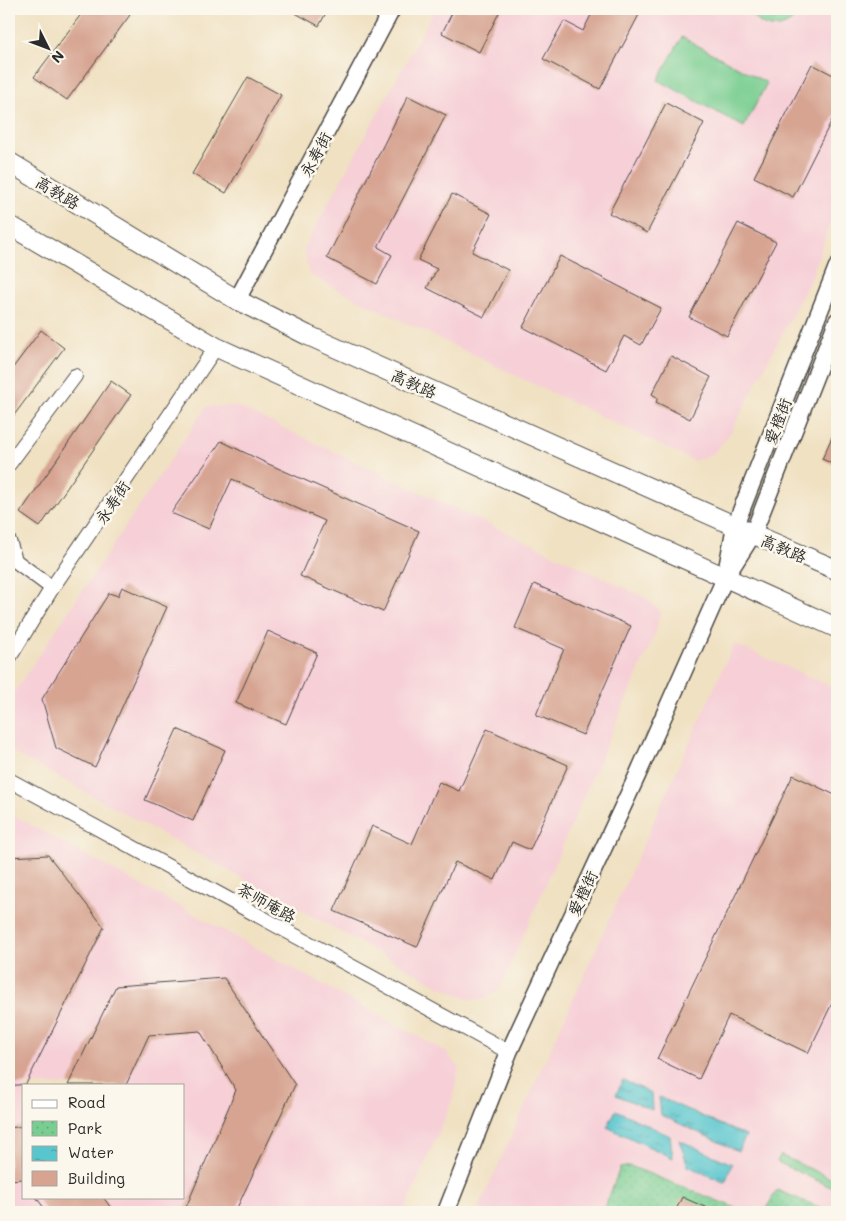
<svg xmlns="http://www.w3.org/2000/svg" width="846" height="1221" font-family="Mali,'LXGW WenKai TC',sans-serif">
<style>
.built{fill:#f6cfd7;fill-rule:evenodd}
.grass{fill:url(#grass-tufts);stroke:#527c5e}
.park{fill:url(#park-dots);stroke:#527c5e}
.garden{fill:#78cd91;stroke:#527c5e}
.water{fill:url(#water-ripples);stroke:#42787c}
.building{fill:#d7a492}
.lines{fill:none;stroke-linecap:round;stroke-linejoin:round}
.minor-casing{stroke:#494642;stroke-width:16}
.tertiary-casing{stroke:#494642;stroke-width:19}
.secondary-casing{stroke:#494642;stroke-width:21}
.minor{stroke:#fff;stroke-width:14}
.tertiary{stroke:#fff;stroke-width:16}
.secondary{stroke:#fff;stroke-width:19}
.labels{text-anchor:middle;dominant-baseline:central;stroke-width:5;stroke-linejoin:round;paint-order:stroke}
.street-label{font-size:16px;fill:#2b2b2b;stroke:#fbf7ec}
</style>
<defs>
<pattern id="grass-tufts" width="24" height="20" patternUnits="userSpaceOnUse" patternTransform="scale(1.25)"><rect width="24" height="20" fill="#78cd91"/><path d="M3 7l-1-3M5 7V3M7 7l1-3M15 17l-1-3M17 17v-4M19 17l1-3" fill="none" stroke="#68b07d"/></pattern>
<pattern id="park-dots" width="8" height="8" patternUnits="userSpaceOnUse" patternTransform="scale(1.25)"><rect width="8" height="8" fill="#78cd91"/><path d="M2 2h.1M6 6h.1" fill="none" stroke="#68b07d" stroke-width="1.8" stroke-linecap="round"/></pattern>
<pattern id="water-ripples" width="26" height="14" patternUnits="userSpaceOnUse" patternTransform="scale(1.25)"><rect width="26" height="14" fill="#59c6ce"/><path d="M2 4q2-2 4 0t4 0M15 11q2-2 4 0t4 0" fill="none" stroke="#4aa1a7"/></pattern>
</defs>
<rect width="100%" height="100%" fill="#fbf7ec"/>
<filter id="ink" filterUnits="userSpaceOnUse"><feTurbulence type="fractalNoise" baseFrequency=".02" numOctaves="2"/><feDisplacementMap in="SourceGraphic" scale="10" xChannelSelector="R" yChannelSelector="G"/><feConvolveMatrix kernelMatrix="1 2 1 2 8 2 1 2 1" color-interpolation-filters="sRGB"/></filter>
<filter id="wash" filterUnits="userSpaceOnUse"><feTurbulence type="fractalNoise" baseFrequency=".0096" numOctaves="4" result="noise"/><feDisplacementMap in="SourceGraphic" scale="20" xChannelSelector="R" yChannelSelector="G"/><feGaussianBlur stdDeviation="1.12" result="paint"/><feColorMatrix in="noise" values="0 0 0 0 0 0 0 0 0 0 0 0 0 0 0 0 0 1.4 0 .05"/><feComposite in="paint" operator="in"/></filter>
<g filter="url(#wash)">
<rect width="100%" height="100%" fill="#f0e1c2"/>
<g class="built">
<path d="M435 9H837V204L811 278 731 432 713 454 694 461 338 290 309 274 304 248Z"/>
<path d="M236 406 646 598 660 611 656 631 500 989 485 999 473 1000 443 988 14 753 9 741V700L206 407Z"/>
<path d="M734 644 837 689V1212H478L489 1185Z"/>
<path d="M9 813 446 1052 459 1068 451 1104 404 1212H9ZM24 1085H184V1197H24Z"/>
</g>
<g class="grass">
<path d="M749 9H801C789 33 761 34 749 9Z"/>
<path d="M780 1155 837 1181V1190L777 1162Z"/>
</g>
<g class="park">
<path d="M630 1166 746 1212H603L620 1168Z"/>
<path d="M777 1190 824 1209 829 1212H764Z"/>
</g>
<path class="garden" d="M682 37 767 83 744 127 658 80Z"/>
<g class="water">
<path d="M623 1080 651 1093 652 1110 616 1095Z"/>
<path d="M659 1097 746 1136 738 1151 661 1115Z"/>
<path d="M616 1110 670 1136 673 1158 607 1127Z"/>
<path d="M679 1140 732 1164 725 1183 688 1166Z"/>
</g>
<g id="blocks">
<g class="building">
<path d="M85 9H122L130 15 67 100 34 77Z"/>
<path d="M288 9H328L319 26Z"/>
<path d="M454 9H501L479 52 442 33Z"/>
<path d="M594 9H642L600 89 543 59 564 21 583 31Z"/>
<path d="M812 64 837 77V110L793 197 754 177Z"/>
<path d="M248 77 281 95 226 193 192 174Z"/>
<path d="M408 96 446 115 378 247 392 255 377 284 327 258Z"/>
<path d="M666 103 704 123 647 233 609 213Z"/>
<path d="M452 194 491 214 472 252 508 270 484 317 427 288 437 269 418 260Z"/>
<path d="M738 223 776 242 727 336 689 317Z"/>
<path d="M560 256 661 308 641 345 624 336 606 370 523 327Z"/>
<path d="M41 330 64 348 9 422V373Z"/>
<path d="M671 356 711 377 690 419 656 402 658 398 652 394Z"/>
<path d="M111 381 131 395 40 527 20 513Z"/>
<path d="M837 426V466L822 459Z"/>
<path d="M221 441 264 462 419 531 383 612 300 576 325 521 232 479 209 529 171 513Z"/>
<path d="M534 584 631 626 583 735 536 715 564 649 515 628Z"/>
<path d="M122 587 167 607 95 767 56 748 42 699 109 593 118 596Z"/>
<path d="M268 631 317 653 286 724 236 703Z"/>
<path d="M177 729 225 750 193 821 145 800Z"/>
<path d="M487 729 568 765 530 850 512 842 495 880 455 862 417 947 334 911 372 826 412 844 439 782 459 791Z"/>
<path d="M793 775 837 796V993L808 1053 729 1015 699 1079 657 1059Z"/>
<path d="M48 855 104 927 26 1084 9 1086V857Z"/>
<path d="M224 978 295 1085 235 1212H184L236 1090 200 1031 149 1035 126 1085H68L116 986Z"/>
<path d="M24 1126V1179L9 1180V1128Z"/>
<path d="M36 1197H103L114 1212H47Z"/>
<path d="M682 1197 716 1212H675Z"/>
</g>
</g>
</g>
<g filter="url(#ink)">
<use href="#blocks" fill-opacity="0" stroke="#494642" stroke-width="1"/>
<g class="lines">
<defs>
<g id="minor">
<path d="M9 464 75 376"/>
<path d="M9 541 15 560"/>
<path d="M9 556 52 588"/>
<path d="M9 658 52 588 216 347"/>
<path d="M9 780 509 1052"/>
</g>
<g id="tertiary">
<path d="M237 300 392 9"/>
<path d="M727 568 735 526 837 267"/>
<path d="M446 1212 509 1052 637 776 725 578 753 534 837 321"/>
</g>
<g id="secondary">
<path d="M9 162 237 300 307 335 753 534 837 570"/>
<path d="M9 225 216 347 837 628"/>
</g>
</defs>
<use href="#minor" class="minor-casing"/>
<use href="#tertiary" class="tertiary-casing"/>
<use href="#secondary" class="secondary-casing"/>
<use href="#minor" class="minor"/>
<use href="#tertiary" class="tertiary"/>
<use href="#secondary" class="secondary"/>
</g>
</g>
<g class="labels">
<g class="street-label">
<text transform="translate(315 154) rotate(-62)">永寿街</text>
<text transform="translate(58 192) rotate(31)">高教路</text>
<text transform="translate(414 383) rotate(24)">高教路</text>
<text transform="translate(777 421) rotate(-69)">爱橙街</text>
<text transform="translate(112 502) rotate(-56)">永寿街</text>
<text transform="translate(784 548) rotate(23)">高教路</text>
<text transform="translate(582 893) rotate(-65)">爱橙街</text>
<text transform="translate(267 902) rotate(29)">茶师庵路</text>
</g>
</g>
<rect width="846" height="1221" fill="none" stroke="#fbf7ec" stroke-width="30"/>
<rect x="22" y="1084" width="162" height="115" fill="#fbf7ec" stroke="#a8a59f"/>
<rect x="32" y="1100" width="25" height="8" fill="#ffffff" stroke="#a8a59f"/>
<text x="68" y="1108" font-size="15" fill="#2b2b2b">Road</text>
<rect x="32" y="1121" width="25" height="15" fill="url(#park-dots)" stroke="#a8a59f"/>
<text x="68" y="1134" font-size="15" fill="#2b2b2b">Park</text>
<rect x="32" y="1146" width="25" height="15" fill="url(#water-ripples)" stroke="#a8a59f"/>
<text x="68" y="1158" font-size="15" fill="#2b2b2b">Water</text>
<rect x="32" y="1171" width="25" height="15" fill="#d7a492" stroke="#a8a59f"/>
<text x="68" y="1184" font-size="15" fill="#2b2b2b">Building</text>
<g transform="translate(48 48) rotate(132)" stroke="#fbf7ec" stroke-width="4" paint-order="stroke">
<path d="M0-4L9 19L0 12L-9 19Z" fill="#2b2b2b"/>
<text y="-8" font-size="14" font-weight="bold" text-anchor="middle" fill="#2b2b2b">N</text>
</g>
</svg>
